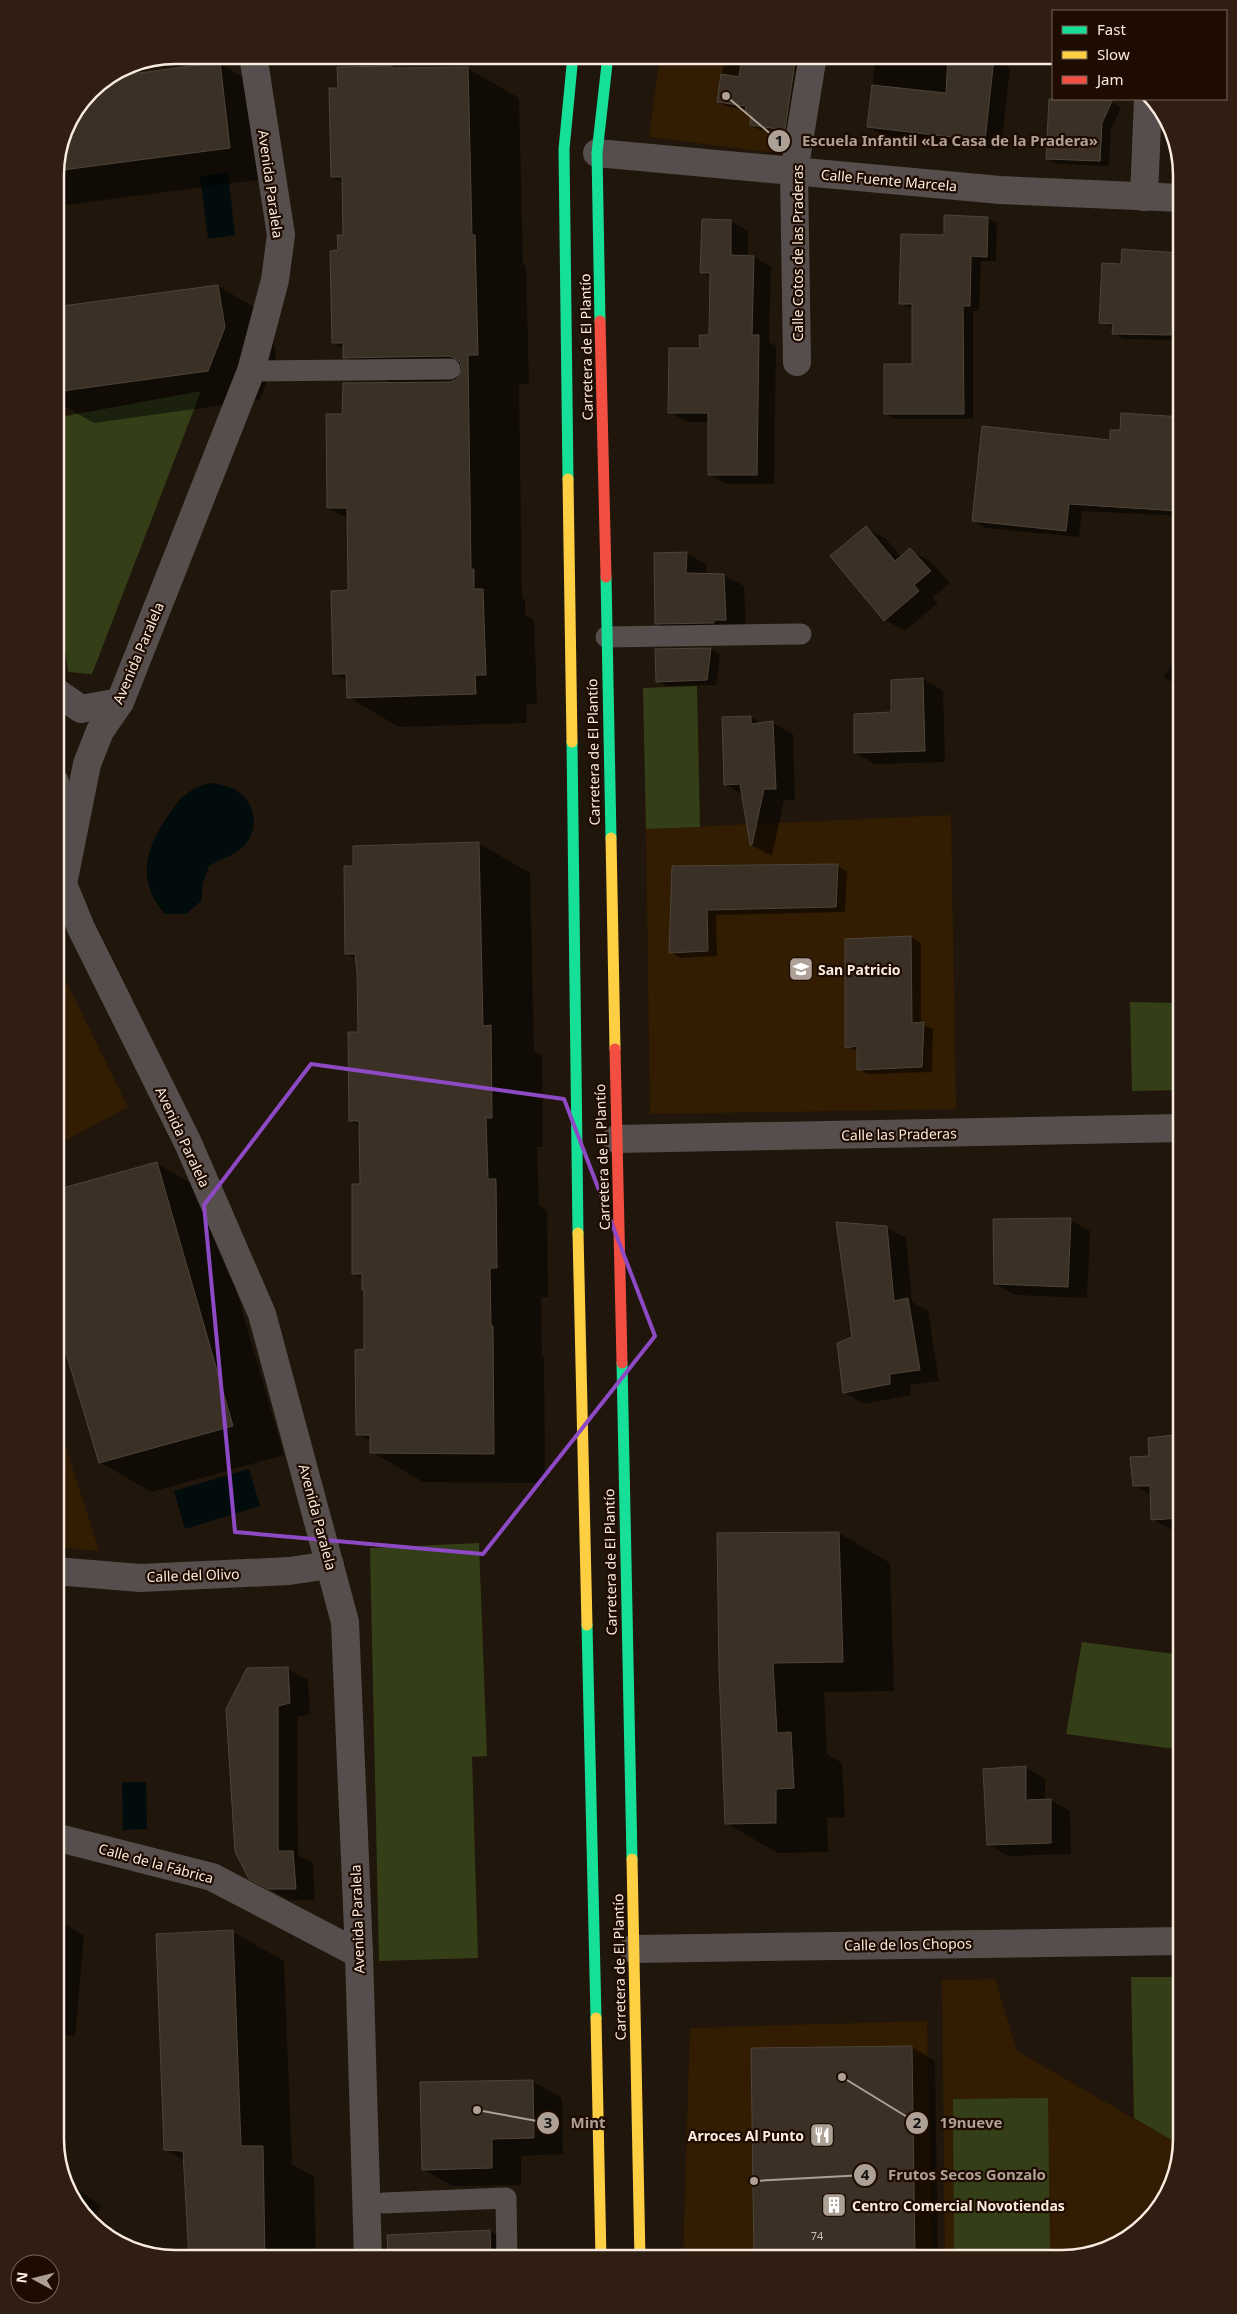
<svg xmlns="http://www.w3.org/2000/svg" width="1237" height="2314" font-family="'Noto Sans',sans-serif">
<style>
.built{fill:#321c02}
.green{fill:#343f18}
.water{fill:#030c0d}
.shadow{fill:#0007}
.building{fill:#3b3025;stroke:#4d443a}
.lines{fill:none;stroke-linecap:round;stroke-linejoin:round}
.lane{stroke:#554e4d;stroke-width:21}
.street{stroke:#554e4d;stroke-width:28}
.fast{stroke:#16e098;stroke-width:11}
.slow{stroke:#ffcf43;stroke-width:11}
.jam{stroke:#f24e42;stroke-width:11}
.marked{fill:none;stroke:#8e49c4;stroke-width:4;stroke-linejoin:round}
.labels{text-anchor:middle;dominant-baseline:central;stroke-width:4.5;stroke-linejoin:round;paint-order:stroke}
.number-label{font-size:11px;fill:#cabcb0}
.street-label{font-size:14px;fill:#f9ebde;stroke:#1f0c00}
.poi-label{font-size:14px;font-weight:bold;fill:#f9ebde;stroke:#1f0c00;text-anchor:start}
.rim{fill:none;stroke:#f9ebde;stroke-width:2.5}
.leader{fill:none;stroke:#ada094;stroke-width:2}
.callout-dot{fill:#ada094;stroke:#1f0c00;stroke-width:2}
.mark-label{font-size:15px;text-anchor:middle;font-weight:bold;fill:#111}
.callout-label{font-size:15px;text-anchor:middle;font-weight:bold;fill:#ada094;stroke:#1f0c00;stroke-width:4.5;stroke-linejoin:round;paint-order:stroke}
</style>
<rect width="100%" height="100%" fill="#20160b"/>
<g class="built">
<path d="M660 55H803L787 143 777 153 649 137Z"/>
<path d="M951 815 956 1109 650 1114 646 829Z"/>
<path d="M55 959 128 1107 55 1146Z"/>
<path d="M55 1413 99 1551 55 1547Z"/>
<path d="M995 1979 1017 2051 1180 2145 1162 2206 1108 2250 1062 2259H945L942 1980Z"/>
<path d="M927 2021 932 2259H683L690 2028Z"/>
</g>
<g class="green">
<path d="M201 391 92 674 68 672 55 569V418Z"/>
<path d="M697 686 700 827 646 829 643 688Z"/>
<path d="M1130 1002 1182 1003V1090L1132 1091Z"/>
<path d="M479 1543 487 1756 472 1757 478 1958 379 1961 370 1548Z"/>
<path d="M1082 1642 1182 1655V1750L1066 1734Z"/>
<path d="M1131 1977H1182V2140L1180 2145 1134 2118Z"/>
<path d="M1048 2098 1050 2259H954L953 2099Z"/>
</g>
<g class="water">
<path d="M228 173 235 235 208 239 200 176Z"/>
<path d="M209 783C219 784 230 786 239 792 257 805 259 831 243 847 235 855 219 860 209 866L203 883 201 901 186 914H165C136 882 145 848 168 816 173 809 178 800 185 795 192 789 201 786 209 783Z"/>
<path d="M249 1469 260 1506 185 1529 174 1491Z"/>
<path d="M122 1782H146L147 1829 123 1830Z"/>
</g>
<g class="shadow">
<path d="M725 55H807L794 135 761 130 751 125 752 115 747 110 728 107 718 102Z"/>
<path d="M876 55H981V58L993 59 1010 68 1001 150 885 136 868 127Z"/>
<path d="M1052 55 1053 99H1107L1106 102H1112L1121 108 1111 129 1109 166 1057 164 1048 159Z"/>
<path d="M220 64 271 93 281 177 66 205 55 199V167L64 129 90 90 108 78Z"/>
<path d="M467 68 519 98 523 264 526 266 529 384H519L522 598 525 600V615L534 620 537 704H526L527 723 399 727 348 697V681L335 674 349 591V519L328 508 344 415 390 383 344 357V349L334 343 339 252 345 236 343 183 332 177Z"/>
<path d="M988 218 997 223 996 261H981L979 311H973V419H895L885 413 913 365V309L900 303 945 236Z"/>
<path d="M731 221 748 231V257H754L771 267 769 342 776 346 774 484H727L709 474 710 422H687L669 412 701 350 710 336 711 278 701 272Z"/>
<path d="M1179 254 1182 256V331L1180 340 1123 339 1114 333V328L1101 322 1122 266Z"/>
<path d="M218 286 269 316 276 357 260 400 94 423 55 401V308Z"/>
<path d="M1182 418V516L1082 511 1079 537 986 528 974 521 1111 441Z"/>
<path d="M866 528 886 539 901 557 910 550 930 561 950 583 933 597 938 603 905 631 885 620Z"/>
<path d="M686 553 706 564V574L724 575 744 586 746 630 676 635 656 623Z"/>
<path d="M711 649 720 655 716 685 667 686 657 681Z"/>
<path d="M1182 649V689L1164 677Z"/>
<path d="M923 679 943 691 945 762 875 764 855 753Z"/>
<path d="M751 717 763 724 773 723 793 734 795 800H784L772 856 751 845 743 795 725 784 723 719Z"/>
<path d="M478 843 530 873 534 1051 542 1056 543 1147H537L539 1205 547 1210 548 1297H541L542 1356 544 1357 545 1483 423 1482 372 1452V1442L358 1434 366 1351V1291L363 1279 353 1273 361 1186 360 1126 350 1121 359 1033 356 959 347 954 355 867Z"/>
<path d="M837 866 847 871 845 912 716 915 717 956 680 958 671 952 673 867Z"/>
<path d="M911 937 921 943V1024L933 1029 932 1072 868 1074 858 1069 859 1052 846 1047Z"/>
<path d="M156 1163 208 1193 284 1455 151 1492 100 1462Z"/>
<path d="M1070 1220 1090 1231 1087 1298 1015 1295 995 1284Z"/>
<path d="M886 1227 906 1238 912 1302 928 1311 939 1381 910 1385V1395L864 1404 844 1392 853 1338Z"/>
<path d="M1182 1436V1530H1172L1152 1519 1151 1495 1134 1485 1150 1457Z"/>
<path d="M839 1533 890 1563 894 1691 824 1692 827 1754 842 1763 845 1817 827 1818 828 1852 778 1853 726 1823 720 1671Z"/>
<path d="M288 1669 308 1680 310 1714 297 1717 298 1855 313 1863 315 1900H289L250 1878 236 1851Z"/>
<path d="M1025 1767 1045 1779V1800H1050L1070 1811 1071 1854 1008 1856 988 1844Z"/>
<path d="M55 1923 65 1924 84 1936 75 2036 55 2034Z"/>
<path d="M233 1932 284 1961 292 2164 314 2177 316 2259H191L185 2161 165 2149Z"/>
<path d="M912 2047 935 2061 938 2259H755L752 2049Z"/>
<path d="M532 2081 562 2098 563 2154 521 2156V2185L452 2186 423 2169Z"/>
<path d="M57 2151 66 2158 60 2165Z"/>
<path d="M63 2179 101 2206 92 2219 64 2185Z"/>
<path d="M490 2231 519 2248 520 2259H422Z"/>
</g>
<g class="building">
<path d="M742 55H796L785 130 750 125 751 113 745 112 746 106 717 102 721 74 739 77Z"/>
<path d="M948 55 994 58 985 141 867 127 872 85 946 93Z"/>
<path d="M220 62 230 148 55 171 64 129 90 90 110 77Z"/>
<path d="M392 66V68L468 67 472 235H475L478 355H468L471 569H474V589H483L486 675H475L476 694 347 698 346 674H333L331 591 348 590 347 508H327L326 414H342L343 383 450 382 457 379 462 369 460 362 450 356 343 358V343H332L330 251 338 250 337 235H343L342 177H331L329 88H338L337 67Z"/>
<path d="M1049 99H1097L1112 101 1102 123 1100 161 1046 159Z"/>
<path d="M944 215 988 217 987 257 971 256 970 306H963L964 414H884V364H912V304H899L901 234 944 235Z"/>
<path d="M702 219 731 220V255L754 256 752 335H759L757 475H708V413H668L669 348H700L699 335H709L710 273H700Z"/>
<path d="M1122 249 1180 253 1179 262H1182V327H1171V335L1112 334 1113 324 1099 323 1102 263 1121 264Z"/>
<path d="M218 285 225 327 208 371 55 392V307Z"/>
<path d="M1121 413 1182 417V492L1179 491 1178 511 1069 504 1066 531 972 521 982 426 1110 440V430H1120Z"/>
<path d="M866 526 895 561 910 548 931 571 914 585 919 591 884 621 830 556Z"/>
<path d="M687 552 686 573 724 574 726 620H714V623L655 624 654 553Z"/>
<path d="M711 648 707 680 656 682 655 649Z"/>
<path d="M923 678 925 751 854 753V714L891 712V680Z"/>
<path d="M751 716V724L773 721 776 789H764L752 845H750L740 784 724 785 722 717Z"/>
<path d="M479 842 483 1026 491 1025 492 1118H486L488 1179H496L497 1268H490L491 1326H493L494 1454 370 1453V1435H356L355 1350 364 1349V1290H362V1274H352V1184H360L359 1121H349L348 1032H358L357 972 355 954H345L344 866H353V846Z"/>
<path d="M838 864 836 907 707 910 708 951 669 953 672 866Z"/>
<path d="M911 936 912 1023 924 1022 922 1067 857 1070V1046L845 1048V939Z"/>
<path d="M157 1162 233 1426 99 1463 55 1316V1190Z"/>
<path d="M1071 1218 1068 1287 994 1284 993 1219Z"/>
<path d="M836 1222 887 1226 894 1301 908 1298 920 1370 890 1374V1384L843 1393 837 1343 852 1337Z"/>
<path d="M1182 1434V1518L1151 1520 1150 1486H1133L1130 1457 1149 1456 1148 1438Z"/>
<path d="M839 1532 843 1662 773 1663 777 1733 791 1732 794 1788 776 1789V1823L725 1824 719 1671 717 1533Z"/>
<path d="M288 1667 290 1703 278 1706V1851H293L296 1889H268L249 1879 235 1852 226 1709 247 1668Z"/>
<path d="M1026 1766V1800L1051 1799V1843L987 1845 983 1769Z"/>
<path d="M233 1930 241 2146H263L265 2259H189L183 2151 164 2150 156 1934Z"/>
<path d="M912 2046 915 2259H754L751 2048Z"/>
<path d="M533 2080 534 2138 492 2139V2168L422 2170 420 2082Z"/>
<path d="M490 2230 491 2259H388L387 2235Z"/>
</g>
<g class="lines">
<g class="lane">
<path d="M251 371 450 369"/>
<path d="M606 637 801 634"/>
<path d="M383 2203 506 2198 507 2259"/>
</g>
<g class="street">
<path d="M253 55 281 235 275 280 251 371 120 702 100 731 87 764 63 884 81 928 188 1143 262 1314 345 1622 359 1954 368 2259"/>
<path d="M597 153 1000 190 1182 198"/>
<path d="M1144 197 1148 99"/>
<path d="M797 362 794 172 813 55"/>
<path d="M55 691 81 709 120 702"/>
<path d="M55 782 60 850"/>
<path d="M616 1139 1182 1128"/>
<path d="M55 1571 140 1578 289 1571 330 1565"/>
<path d="M55 1837 212 1877 359 1954"/>
<path d="M633 1949 1182 1941"/>
</g>
<g class="fast">
<path d="M600 321 597 153 608 55"/>
<path d="M568 479 564 149 573 55"/>
<path d="M606 577 611 838"/>
<path d="M572 742 578 1233"/>
<path d="M622 1363 632 1859"/>
<path d="M587 1625 596 2018"/>
</g>
<g class="slow">
<path d="M568 479 572 742"/>
<path d="M611 838 615 1049"/>
<path d="M578 1233 587 1625"/>
<path d="M632 1859 640 2259"/>
<path d="M596 2018 601 2259"/>
</g>
<g class="jam">
<path d="M600 321 606 577"/>
<path d="M615 1049 622 1363"/>
</g>
</g>
<path class="marked" d="M311 1064 564 1099 655 1336 483 1554 235 1532 204 1205Z"/>
<defs>
<symbol id="school-square" viewBox="-11 -11 22 22"><rect x="-9" y="-9" width="18" height="18" rx="4" fill="#ada094" stroke="#1f0c00"/><path d="M0-5L7-2L0 1L-7-2ZM-4 1L0 2.5L4 1V4Q0 6-4 4Z" fill="#fff"/></symbol>
<symbol id="restaurant-square" viewBox="-11 -11 22 22"><rect x="-9" y="-9" width="18" height="18" rx="4" fill="#ada094" stroke="#1f0c00"/><path d="M-5-6h1v4h1v-4h1v4h1v-4h1v5L-1.5 .5V6h-2V.5L-5-1ZM5-6V6H3V1.5H1.5Q1.5-4 5-6Z" fill="#fff"/></symbol>
<symbol id="building-square" viewBox="-11 -11 22 22"><rect x="-9" y="-9" width="18" height="18" rx="4" fill="#ada094" stroke="#1f0c00"/><path d="M-4-6H4V6H1V3H-1V6H-4ZM-2.5-4.3h1.7v1.8h-1.7ZM.8-4.3h1.7v1.8H.8ZM-2.5-1h1.7V.8h-1.7ZM.8-1h1.7V.8H.8Z" fill="#fff"/></symbol>
</defs>
<g fill-rule="evenodd">
<use href="#school-square" x="787" y="955" width="28" height="28"/>
<use href="#restaurant-square" x="808" y="2121" width="28" height="28"/>
<use href="#building-square" x="820" y="2191" width="28" height="28"/>
</g>
<g class="labels">
<g class="number-label">
<text x="817" y="2235">74</text>
</g>
<g class="street-label">
<text transform="translate(889 180) rotate(5)">Calle Fuente Marcela</text>
<text transform="translate(271 184) rotate(82)">Avenida Paralela</text>
<text transform="translate(797 253) rotate(-90)">Calle Cotos de las Praderas</text>
<text transform="translate(586 347) rotate(-91)">Carretera de El Plantío</text>
<text transform="translate(138 653) rotate(-67)">Avenida Paralela</text>
<text transform="translate(593 752) rotate(-91)">Carretera de El Plantío</text>
<text transform="translate(899 1134) rotate(-1)">Calle las Praderas</text>
<text transform="translate(183 1137) rotate(65)">Avenida Paralela</text>
<text transform="translate(602 1157) rotate(-92)">Carretera de El Plantío</text>
<text transform="translate(318 1517) rotate(75)">Avenida Paralela</text>
<text transform="translate(610 1562) rotate(-91)">Carretera de El Plantío</text>
<text transform="translate(193 1575) rotate(-2)">Calle del Olivo</text>
<text transform="translate(156 1863) rotate(15)">Calle de la Fábrica</text>
<text transform="translate(357 1919) rotate(-92)">Avenida Paralela</text>
<text transform="translate(908 1944) rotate(-1)">Calle de los Chopos</text>
<text transform="translate(619 1967) rotate(-91)">Carretera de El Plantío</text>
</g>
<g class="poi-label">
<text x="818" y="969">San Patricio</text>
<text x="804" y="2135" text-anchor="end">Arroces Al Punto</text>
<text x="852" y="2205">Centro Comercial Novotiendas</text>
</g>
</g>
<path d="M0 0H1237V2314H0ZM175 64H1062A111 111 0 0 1 1173 175V2139A111 111 0 0 1 1062 2250H175A111 111 0 0 1 64 2139V175A111 111 0 0 1 175 64Z" fill="#301e12" fill-rule="evenodd"/>
<path class="rim" d="M175 64H1062A111 111 0 0 1 1173 175V2139A111 111 0 0 1 1062 2250H175A111 111 0 0 1 64 2139V175A111 111 0 0 1 175 64Z"/>
<path class="leader" d="M726 96L779 141M842 2077L917 2123M477 2110L548 2123M754 2181L865 2175"/>
<g class="callout-dot">
<circle cx="726" cy="96" r="5"/>
<circle cx="842" cy="2077" r="5"/>
<circle cx="477" cy="2110" r="5"/>
<circle cx="754" cy="2181" r="5"/>
<circle cx="779" cy="141" r="12"/>
<circle cx="917" cy="2123" r="12"/>
<circle cx="548" cy="2123" r="12"/>
<circle cx="865" cy="2175" r="12"/>
</g>
<g class="mark-label">
<text x="779" y="146">1</text>
<text x="917" y="2128">2</text>
<text x="548" y="2128">3</text>
<text x="865" y="2180">4</text>
</g>
<g class="callout-label">
<text x="950" y="146">Escuela Infantil «La Casa de la Pradera»</text>
<text x="971" y="2128">19nueve</text>
<text x="588" y="2128">Mint</text>
<text x="967" y="2180">Frutos Secos Gonzalo</text>
</g>
<rect x="1052" y="10" width="175" height="90" fill="#1f0c00" stroke="#766559"/>
<rect x="1062" y="26" width="25" height="8" fill="#16e098" stroke="#766559"/>
<text x="1097" y="35" font-size="15" fill="#f9ebde">Fast</text>
<rect x="1062" y="51" width="25" height="8" fill="#ffcf43" stroke="#766559"/>
<text x="1097" y="60" font-size="15" fill="#f9ebde">Slow</text>
<rect x="1062" y="76" width="25" height="8" fill="#f24e42" stroke="#766559"/>
<text x="1097" y="85" font-size="15" fill="#f9ebde">Jam</text>
<g transform="translate(35 2279) rotate(277)"><circle r="24" fill="#1f0c00" stroke="#766559"/>
<path d="M0-4L9 19L0 12L-9 19Z" fill="#ada094"/>
<text y="-8" font-size="14" font-weight="bold" text-anchor="middle" fill="#f9ebde">N</text>
</g>
</svg>
